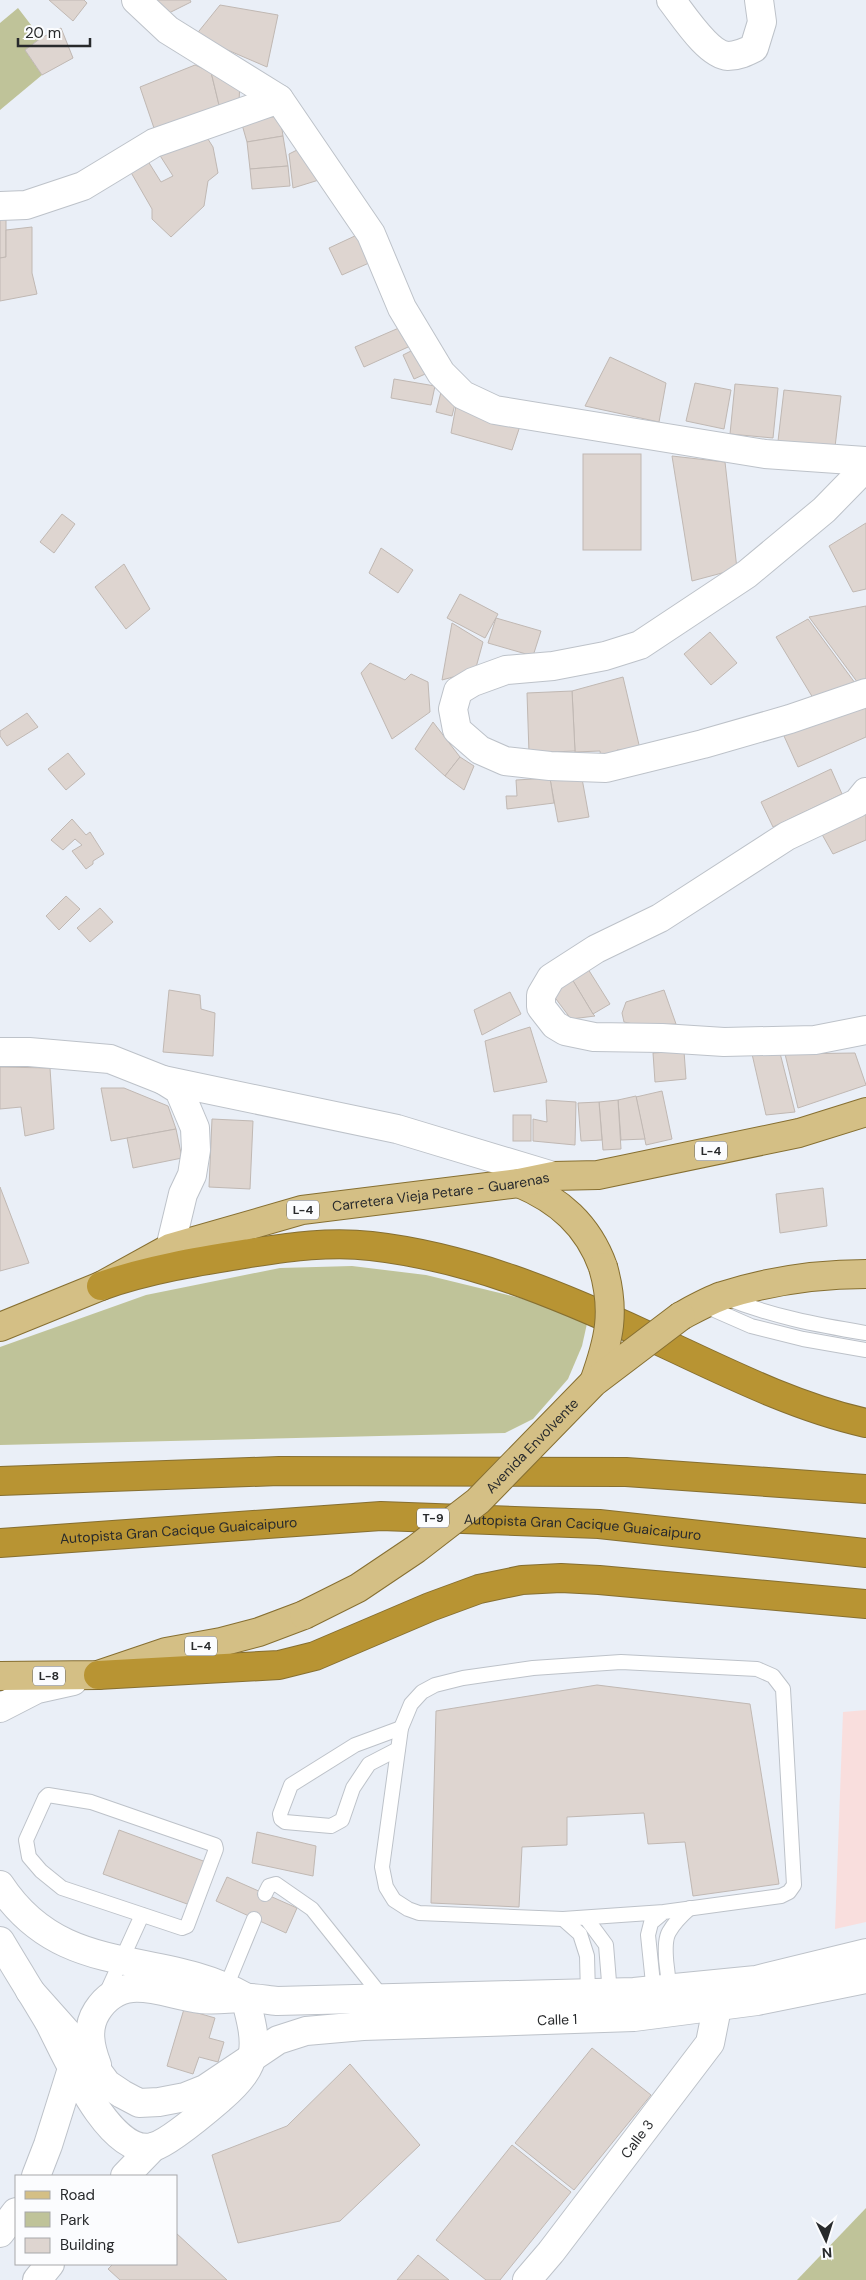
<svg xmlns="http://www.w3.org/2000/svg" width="866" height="2280" font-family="'DM Sans',sans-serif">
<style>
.education{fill:#f9dedd}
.green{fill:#bfc399}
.building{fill:#ded5d0;stroke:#c0b8b3}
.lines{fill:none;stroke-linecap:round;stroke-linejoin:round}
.service-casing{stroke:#bdc2c9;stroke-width:16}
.minor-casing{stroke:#bdc2c9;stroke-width:30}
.primary-casing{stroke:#866f31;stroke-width:30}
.motorway-casing{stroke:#866f31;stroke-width:30}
.service{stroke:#fff;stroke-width:14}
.minor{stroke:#fff;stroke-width:28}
.primary{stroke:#d4bf85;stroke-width:28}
.motorway{stroke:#b89433;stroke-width:28}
.primary-bridge-casing{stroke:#866f31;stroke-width:30;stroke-linecap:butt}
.primary-bridge{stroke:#d4bf85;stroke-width:28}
.labels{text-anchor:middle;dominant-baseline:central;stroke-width:5;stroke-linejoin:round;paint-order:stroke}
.shield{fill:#fbfcfe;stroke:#67696b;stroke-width:1}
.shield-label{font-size:12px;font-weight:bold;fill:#282a2c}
.street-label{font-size:14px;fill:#282a2c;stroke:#fbfcfe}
</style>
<rect width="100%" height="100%" fill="#eaeff7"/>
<path class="education" d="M866 1710V1922L835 1929 843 1712Z"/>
<g class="green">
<path d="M18 8 41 38 25 50 42 75 0 110V23Z"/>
<path d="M352 1266 426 1275 520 1298 588 1319 582 1346 568 1379 533 1419 505 1433 0 1445V1347L146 1295 280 1268Z"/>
<path d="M866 2208V2280H797Z"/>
</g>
<g class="building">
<path d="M49 0H84L87 3 73 21Z"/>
<path d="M154 0H190L191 2 165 15Z"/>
<path d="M220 5 278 15 267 67 195 36Z"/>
<path d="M61 28 73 58 42 75 25 50 41 38Z"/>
<path d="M195 65 211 72 220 109 155 131 140 87Z"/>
<path d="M211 72 240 81 239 102 219 105Z"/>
<path d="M280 116 283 136 247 142 241 121Z"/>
<path d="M206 136 213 147 218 173 208 181 204 206 171 237 152 219V209L129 169 146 158 161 182 173 176 159 154Z"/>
<path d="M283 136 288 166 250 169 247 142Z"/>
<path d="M303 147 322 179 293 188 289 154Z"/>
<path d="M288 166 290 186 252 189 250 169Z"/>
<path d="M6 214V257L0 258V215Z"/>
<path d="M32 227V273L37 294 0 301V258L6 257V230Z"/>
<path d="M357 235 369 263 342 275 329 248Z"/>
<path d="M408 324 417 343 364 367 355 347Z"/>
<path d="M421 346 432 371 414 379 403 355Z"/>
<path d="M610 357 666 383 659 422 585 406Z"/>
<path d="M394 379 435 386 431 405 391 398Z"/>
<path d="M695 383 731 390 724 429 686 421Z"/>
<path d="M735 384 778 388 773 438 730 434Z"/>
<path d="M784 390 841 396 835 447 778 441Z"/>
<path d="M441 392 457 396 452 416 436 412Z"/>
<path d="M456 406 520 426 512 450 451 433Z"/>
<rect x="583" y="454" width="58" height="96"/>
<path d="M672 456 725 462 737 569 692 581Z"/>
<path d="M62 514 75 524 54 553 40 542Z"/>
<path d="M866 523V589L853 592 829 546Z"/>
<path d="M381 548 413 570 398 593 369 573Z"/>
<path d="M124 564 150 609 126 629 95 587Z"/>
<path d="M460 594 498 614 485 638 447 618Z"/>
<path d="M866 606V683H858L809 617Z"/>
<path d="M496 618 541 631 533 656 488 643Z"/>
<path d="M808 619 855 683 813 698 776 637Z"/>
<path d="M452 623 483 642 475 671 442 680Z"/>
<path d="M710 632 737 663 711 685 684 654Z"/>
<path d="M370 663 405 680 411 674 428 682 430 712 392 739 361 673Z"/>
<path d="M623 677 640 749 617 750V758L601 759 600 751 575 752 572 691Z"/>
<path d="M572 691 575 751 529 753 527 693Z"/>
<path d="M866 700V737L798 767 784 736Z"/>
<path d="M27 713 38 727 7 746 0 736V731Z"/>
<path d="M433 722 460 757 445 776 415 749Z"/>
<path d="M68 753 85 774 66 790 48 769Z"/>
<path d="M460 757 474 766 464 790 445 776Z"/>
<path d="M831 769 842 794 773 827 761 802Z"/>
<path d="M581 773 589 817 558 822 550 779Z"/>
<path d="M550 778 554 803 507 809 506 796H517L516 780Z"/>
<path d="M866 807V840L833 854 819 829Z"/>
<path d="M72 819 86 835 90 832 104 854 93 861V864L86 869 72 851 82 845 75 839 63 850 51 840Z"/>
<path d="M66 896 80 909 59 930 46 916Z"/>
<path d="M100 908 113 922 90 942 77 928Z"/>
<path d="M583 961 610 1004 593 1014 567 971Z"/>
<path d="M566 969 593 1014 595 1016 571 1019 550 991Z"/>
<path d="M169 990 200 995 201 1009 215 1013 213 1056 163 1052Z"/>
<path d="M664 990 676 1024 642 1026 624 1022 622 1013 626 1002Z"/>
<path d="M510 992 521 1014 482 1035 474 1010Z"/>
<path d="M530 1027 547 1082 494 1092 485 1041Z"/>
<path d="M684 1051 686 1079 655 1082 653 1053Z"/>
<path d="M780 1053 795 1112 766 1115 752 1054Z"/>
<path d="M855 1053 866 1085 798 1108 785 1054Z"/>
<path d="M0 1067 50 1068 54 1129 25 1136 21 1107 0 1109Z"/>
<path d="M101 1088H124L168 1106 176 1129 111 1141Z"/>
<path d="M662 1091 672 1139 646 1145 636 1097Z"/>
<path d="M636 1096 645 1139 621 1140 618 1100Z"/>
<path d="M546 1100 576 1102 575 1145 533 1141V1119L547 1122Z"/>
<path d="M618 1100 621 1149 603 1150 599 1102Z"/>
<path d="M599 1102 602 1140 581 1141 578 1103Z"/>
<rect x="513" y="1115" width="18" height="26"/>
<path d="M212 1119 253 1121 250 1189 209 1187Z"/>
<path d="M176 1129 182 1158 133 1168 127 1138Z"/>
<path d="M0 1187 29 1263 0 1271Z"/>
<path d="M823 1188 827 1226 780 1233 776 1194Z"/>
<path d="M597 1685 750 1704 779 1884 693 1896 685 1842 648 1844 644 1813 567 1817V1845L522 1847 519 1907 431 1903 436 1711Z"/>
<path d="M119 1830 206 1862 190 1905 103 1874Z"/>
<path d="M257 1832 316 1846 313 1876 252 1863Z"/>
<path d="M227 1877 297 1908 286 1933 216 1901Z"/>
<path d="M184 2009 215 2018 209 2038 224 2042 218 2062 199 2057 193 2074 167 2066Z"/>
<path d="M592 2048 651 2095 574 2190 515 2143Z"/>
<path d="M350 2064 420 2145 340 2221 238 2243 212 2155 287 2126Z"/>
<path d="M512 2145 571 2192 500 2280H486L436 2240Z"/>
<path d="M176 2233 227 2280H120L108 2269 113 2264H176Z"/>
<path d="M418 2255 449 2280H397Z"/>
</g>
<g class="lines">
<defs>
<g id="service">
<path d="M724 1297C770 1316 817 1325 866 1333"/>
<path d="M703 1305 751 1326 803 1339 866 1350"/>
<path d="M398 1749 369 1764 353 1788 342 1820 331 1826 285 1822 281 1819 280 1814 291 1785 355 1745 401 1728"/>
<path d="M48 1795 91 1802 215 1845 216 1849 187 1926 182 1928 62 1888 41 1871 29 1857 26 1840 45 1798Z"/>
<path d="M265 1894 269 1886 276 1884 312 1909 384 1999"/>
<path d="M586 1918 606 1945 610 1994"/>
<path d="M563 1919 580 1934 587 1956 588 1994"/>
<path d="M224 1992 254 1919"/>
<path d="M671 1992C668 1979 662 1944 669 1932 674 1923 682 1915 690 1908"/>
<path d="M654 1993 648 1935 651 1923 664 1912 781 1896 789 1892 794 1885 783 1689 773 1676 757 1669 621 1662 533 1668 463 1678 435 1685 422 1692 411 1704 401 1728 382 1867 386 1887 394 1900 408 1909 419 1913 563 1919 664 1912"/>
<path d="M106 1994 142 1915"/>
</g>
<g id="minor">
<path d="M136 0 168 30 279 99 371 234 402 308 441 373 463 395 495 410 765 454 866 461"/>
<path d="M671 0C683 15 708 55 728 56 738 56 746 52 754 48L762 22 759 0"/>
<path d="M0 206 26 205 83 186 154 143 279 99"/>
<path d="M866 467 824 510 747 574 640 645 605 656 553 666 506 670 473 682 458 691 453 709 457 730 480 750 505 761 550 766 606 768 703 744 790 719 866 693"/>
<path d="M866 792 857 803 787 836 660 918 596 949 551 978 541 995V1007L555 1025 565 1031 594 1037 662 1038 724 1042 815 1040 866 1030"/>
<path d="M0 1052H29L110 1059 163 1080 397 1129 553 1176"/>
<path d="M163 1080 179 1090 195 1128 196 1150 192 1175 183 1194 170 1248"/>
<path d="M0 1708 37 1689 73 1681"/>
<path d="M0 1885C63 1981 160 1948 245 1997 258 2046 261 2063 221 2098 207 2110 170 2142 153 2147 109 2158 65 2052 49 2022 33 1995 16 1968 0 1941"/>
<path id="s1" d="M30 1991 79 2046 107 2084 122 2094 139 2103 159 2102 185 2097 205 2089 278 2040 306 2031 363 2026 634 2017 757 2001 866 1979"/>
<path d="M97 2065C90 2047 86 2028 97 2011 123 1970 164 1995 201 1999 216 2001 229 1998 243 1998 254 1997 266 2000 277 2001L634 1992 756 1980 866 1953"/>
<path d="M36 2176 48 2145 75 2059"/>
<path d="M125 2176 153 2147"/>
<path d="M0 2233 16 2212"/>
<path d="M37 2280 50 2264"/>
<path id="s2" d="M527 2280 551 2252 710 2043 717 2008 716 1991"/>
</g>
<g id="primary">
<path d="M519 1183C559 1200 588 1225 603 1267"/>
<path d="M681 1316C694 1309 708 1301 722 1296 769 1281 817 1274 866 1274"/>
<path id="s3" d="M0 1327 101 1286 170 1248 302 1210 519 1183 553 1176 598 1175 799 1133 866 1112"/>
<path d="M0 1676 98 1675 166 1652 221 1642 259 1632 304 1615"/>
</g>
<g id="motorway">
<path d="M101 1286C149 1269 200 1261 250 1253 290 1247 331 1241 371 1246 468 1257 557 1294 646 1335 716 1367 790 1406 866 1423"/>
<path d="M0 1481 279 1471 626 1472 866 1489"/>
<path id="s4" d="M0 1543 381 1516 599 1524 866 1553"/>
<path d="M98 1675 279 1665 315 1656 430 1607 479 1589 522 1580 561 1578 599 1580 866 1604"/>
</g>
</defs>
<use href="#service" class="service-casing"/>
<use href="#minor" class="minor-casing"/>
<use href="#primary" class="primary-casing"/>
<use href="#motorway" class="motorway-casing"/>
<use href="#service" class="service"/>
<use href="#minor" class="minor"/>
<use href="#primary" class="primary"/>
<use href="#motorway" class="motorway"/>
<defs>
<g id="primary-bridge">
<path d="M594 1382C609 1340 616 1312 603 1267"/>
<path id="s5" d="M304 1615 358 1588 416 1549 478 1501 594 1382 681 1316"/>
</g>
</defs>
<use href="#primary-bridge" class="primary-bridge-casing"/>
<use href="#primary-bridge" class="primary-bridge"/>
</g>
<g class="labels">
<g class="shield">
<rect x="695" y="1141.5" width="32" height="19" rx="4"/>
<rect x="287" y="1200.5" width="32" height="19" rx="4"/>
<rect x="417" y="1508.5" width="32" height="19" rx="4"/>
<rect x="185" y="1636.5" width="32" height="19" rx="4"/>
<rect x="33" y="1666.5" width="32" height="19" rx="4"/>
</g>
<g class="shield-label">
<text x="711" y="1151">L-4</text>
<text x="303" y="1210">L-4</text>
<text x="433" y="1518">T-9</text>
<text x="201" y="1646">L-4</text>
<text x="49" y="1676">L-8</text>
</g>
<g class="street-label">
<text stroke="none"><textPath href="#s3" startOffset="465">Carretera Vieja Petare - Guarenas</textPath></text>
<text stroke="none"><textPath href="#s5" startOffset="286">Avenida Envolvente</textPath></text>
<text stroke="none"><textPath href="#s4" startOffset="584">Autopista Gran Cacique Guaicaipuro</textPath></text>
<text stroke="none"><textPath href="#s4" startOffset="179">Autopista Gran Cacique Guaicaipuro</textPath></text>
<text stroke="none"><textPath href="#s1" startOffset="595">Calle 1</textPath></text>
<text stroke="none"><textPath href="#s2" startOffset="179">Calle 3</textPath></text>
</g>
</g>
<rect x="15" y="2175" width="162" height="90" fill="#fbfcfe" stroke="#a7a8aa"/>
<rect x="25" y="2191" width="25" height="8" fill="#d4bf85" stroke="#a7a8aa"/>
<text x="60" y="2200" font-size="15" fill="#282a2c">Road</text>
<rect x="25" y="2212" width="25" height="15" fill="#bfc399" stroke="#a7a8aa"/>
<text x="60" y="2225" font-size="15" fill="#282a2c">Park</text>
<rect x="25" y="2238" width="25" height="15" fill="#ded5d0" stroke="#a7a8aa"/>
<text x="60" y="2250" font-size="15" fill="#282a2c">Building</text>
<g transform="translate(826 2240) rotate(176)" stroke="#fbfcfe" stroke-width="4" paint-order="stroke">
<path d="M0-4L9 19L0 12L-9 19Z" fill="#282a2c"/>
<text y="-8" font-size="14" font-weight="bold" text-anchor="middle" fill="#282a2c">N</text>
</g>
<path d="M18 38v8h72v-8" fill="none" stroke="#282a2c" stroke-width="2.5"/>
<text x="25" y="38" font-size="15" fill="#282a2c" stroke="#fbfcfe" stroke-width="4" paint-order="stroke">20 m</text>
</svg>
